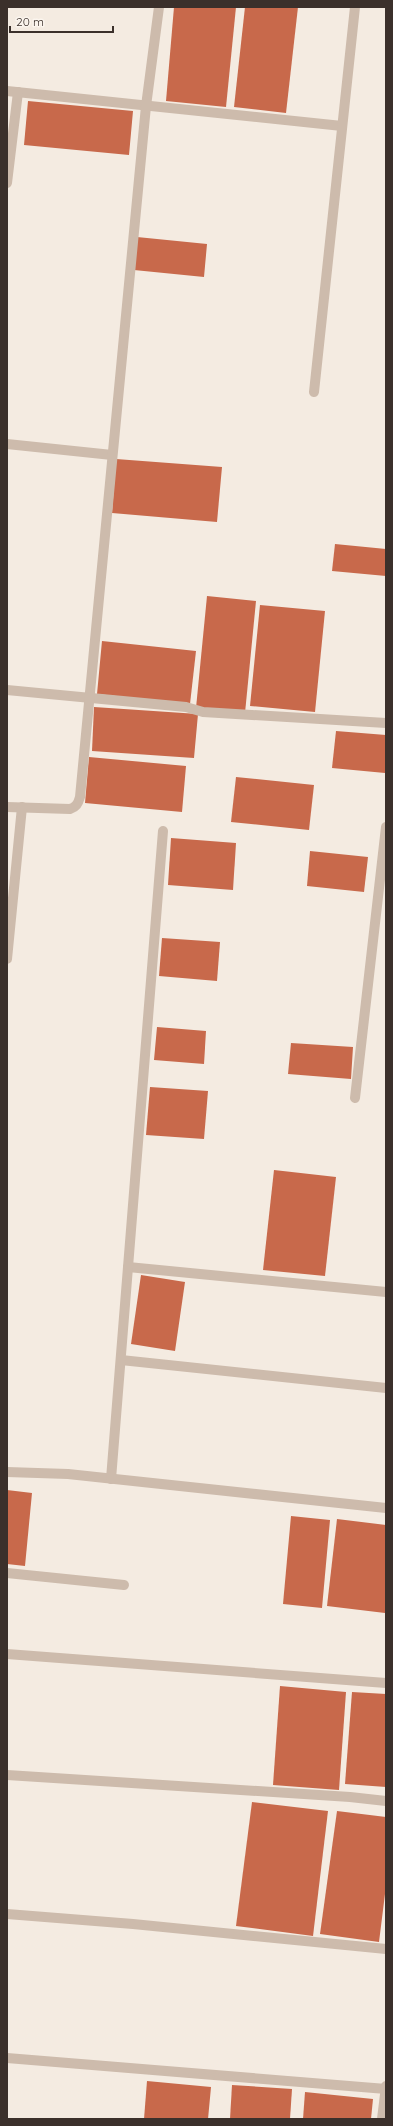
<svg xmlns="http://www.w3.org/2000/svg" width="393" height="2126" font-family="Quicksand,sans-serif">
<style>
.building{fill:#c8694b}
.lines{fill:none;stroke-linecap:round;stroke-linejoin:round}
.street{stroke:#cdbbac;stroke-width:10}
</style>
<rect width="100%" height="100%" fill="#f4ebe1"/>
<g class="building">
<path d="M174 7H236L226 107 166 101Z"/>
<path d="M245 7H298L286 113 234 107Z"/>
<path d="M28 101 133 111 129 155 24 145Z"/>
<path d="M137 237 207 244 204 277 134 270Z"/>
<path d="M116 459 222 467 217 522 112 513Z"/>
<path d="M335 544 386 549V576L332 571Z"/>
<path d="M207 596 256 601 245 713 196 708Z"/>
<path d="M260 605 325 611 315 712 250 706Z"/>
<path d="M102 641 196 651 190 704 97 694Z"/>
<path d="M94 707 198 714 194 758 92 751Z"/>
<path d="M336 731 386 735 385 773 332 768Z"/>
<path d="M89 757 186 766 182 812 85 803Z"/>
<path d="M236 777 314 785 309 830 231 822Z"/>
<path d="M171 838 236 843 233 890 168 885Z"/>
<path d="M310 851 368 857 364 892 307 886Z"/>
<path d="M162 938 220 942 217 981 159 976Z"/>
<path d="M157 1027 206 1031 204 1064 154 1060Z"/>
<path d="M291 1043 353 1047 351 1079 288 1074Z"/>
<path d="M150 1087 208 1091 204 1139 146 1135Z"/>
<path d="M274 1170 336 1177 325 1276 263 1270Z"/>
<path d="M141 1275 185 1282 175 1351 131 1344Z"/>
<path d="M7 1490 32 1493 25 1566 7 1564Z"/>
<path d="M291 1516 330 1520 322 1608 283 1604Z"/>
<path d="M337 1519 386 1525 385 1613 327 1606Z"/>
<path d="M280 1686 346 1692 339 1790 273 1785Z"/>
<path d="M352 1692 386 1694V1787L345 1784Z"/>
<path d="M252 1802 328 1811 313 1936 236 1926Z"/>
<path d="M337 1811 386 1817V1886L379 1942 320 1934Z"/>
<path d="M147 2081 211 2087 208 2119H144Z"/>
<path d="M232 2085 292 2089 290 2119H230Z"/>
<path d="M305 2092 373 2099 371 2119H303Z"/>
</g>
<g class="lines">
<g class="street">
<path d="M7 91 342 126"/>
<path d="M7 183 18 92"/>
<path d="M314 392 355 7"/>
<path d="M7 444 112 455"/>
<path d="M7 690 186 707 203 712 386 723"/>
<path d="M7 807 70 809C76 807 78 804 80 797L146 106 159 7"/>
<path d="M7 959 22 807"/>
<path d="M355 1098 386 827"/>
<path d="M128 1267 386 1292"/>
<path d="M121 1360 386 1388"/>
<path d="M7 1472 68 1474 386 1508"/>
<path d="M111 1479 163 831"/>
<path d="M7 1573 124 1585"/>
<path d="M7 1654 386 1683"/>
<path d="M7 1775 350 1797 386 1801"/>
<path d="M7 1914 133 1924 386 1949"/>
<path d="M7 2058 386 2089"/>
<path d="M382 2119 386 2086"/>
</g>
</g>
<rect width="393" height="2126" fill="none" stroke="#3b302b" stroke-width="16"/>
<path d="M10 26v6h103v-6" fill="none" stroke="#3b302b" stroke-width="2"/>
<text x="16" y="26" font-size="12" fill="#3b302b" stroke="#fbf5ee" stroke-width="3" paint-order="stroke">20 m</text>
</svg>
